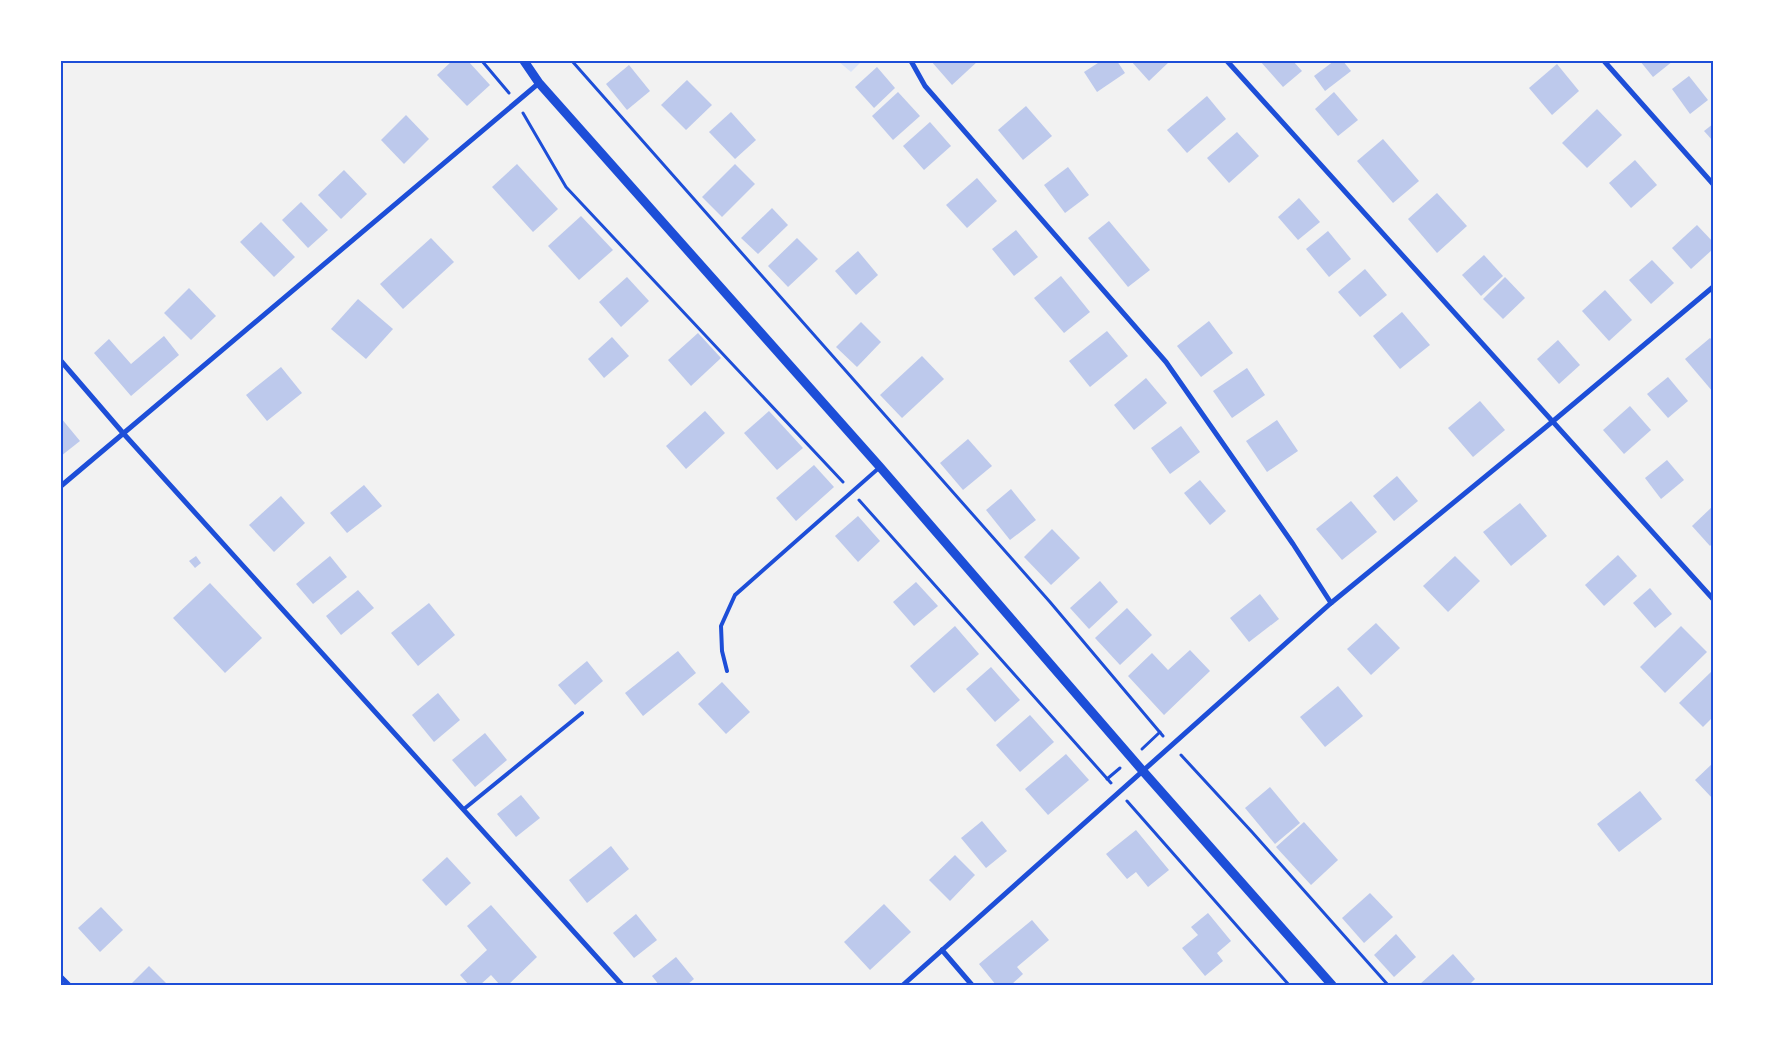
<svg xmlns="http://www.w3.org/2000/svg" width="1774" height="1046" font-family="Arial,sans-serif">
<style>
.green{fill:#dbe4f7}
.building{fill:#bdc9ec}
.lines{fill:none;stroke-linecap:round;stroke-linejoin:round}
.path{stroke:#1d4ed8;stroke-width:3}
.service{stroke:#1d4ed8;stroke-width:4}
.minor{stroke:#1d4ed8;stroke-width:5}
.tertiary{stroke:#1d4ed8;stroke-width:9}
.neatline{fill:none;stroke:#1d4ed8;stroke-width:2}
</style>
<rect width="100%" height="100%" fill="#f2f2f2"/>
<path class="green" d="M838 61H862L851 72Z"/>
<g class="building">
<path d="M452 61H468L490 85 467 106 437 75Z"/>
<path d="M931 61H978L952 85Z"/>
<path d="M1101 61H1117L1125 73 1097 92 1084 72Z"/>
<path d="M1131 61H1170L1149 81Z"/>
<path d="M1260 61H1293L1302 71 1283 87Z"/>
<path d="M1334 61H1343L1351 71 1325 91 1314 76Z"/>
<path d="M1640 61H1673L1653 77Z"/>
<path d="M1557 64 1579 91 1552 115 1529 88Z"/>
<path d="M629 65 650 91 627 110 606 84Z"/>
<path d="M877 67 895 88 874 108 855 87Z"/>
<path d="M1689 76 1708 100 1690 114 1672 89Z"/>
<path d="M687 80 712 105 686 130 661 105Z"/>
<path d="M898 92 920 116 893 140 872 116Z"/>
<path d="M1334 92 1358 120 1338 136 1315 109Z"/>
<path d="M1207 96 1226 119 1187 153 1167 130Z"/>
<path d="M1026 106 1052 136 1023 160 998 130Z"/>
<path d="M1597 109 1622 135 1587 168 1562 143Z"/>
<path d="M731 112 756 140 735 159 709 132Z"/>
<path d="M406 115 429 139 404 164 381 140Z"/>
<path d="M930 122 951 146 924 170 903 146Z"/>
<path d="M1713 124V141L1704 131Z"/>
<path d="M1237 132 1259 156 1229 183 1207 158Z"/>
<path d="M1383 139 1419 181 1393 203 1357 161Z"/>
<path d="M1635 160 1657 185 1631 208 1609 183Z"/>
<path d="M517 164 558 209 533 232 492 187Z"/>
<path d="M735 164 755 184 722 217 702 197Z"/>
<path d="M1068 167 1089 195 1065 213 1044 185Z"/>
<path d="M344 170 367 194 341 219 318 195Z"/>
<path d="M977 178 997 201 967 228 946 205Z"/>
<path d="M1437 193 1467 226 1437 253 1408 219Z"/>
<path d="M1299 198 1320 222 1298 240 1278 217Z"/>
<path d="M301 202 328 230 308 248 282 220Z"/>
<path d="M772 208 788 225 758 254 741 238Z"/>
<path d="M581 216 613 250 579 280 548 246Z"/>
<path d="M1109 221 1150 270 1128 287 1088 238Z"/>
<path d="M261 222 295 257 274 277 240 242Z"/>
<path d="M1697 225 1713 242V249L1691 269 1672 248Z"/>
<path d="M1016 230 1038 257 1014 276 992 249Z"/>
<path d="M1328 231 1351 259 1329 277 1306 249Z"/>
<path d="M431 238 454 262 403 309 380 284Z"/>
<path d="M797 238 818 259 788 287 768 266Z"/>
<path d="M858 251 878 275 856 295 835 271Z"/>
<path d="M1484 255 1503 276 1481 296 1462 275Z"/>
<path d="M1652 260 1674 283 1651 304 1629 280Z"/>
<path d="M1365 269 1387 295 1360 317 1338 292Z"/>
<path d="M1061 276 1090 312 1064 333 1034 298Z"/>
<path d="M627 277 649 301 621 327 599 302Z"/>
<path d="M1505 277 1525 298 1503 319 1483 299Z"/>
<path d="M189 288 216 316 191 340 164 313Z"/>
<path d="M1605 290 1632 320 1609 341 1582 311Z"/>
<path d="M358 299 393 329 366 359 331 329Z"/>
<path d="M1402 312 1430 345 1400 369 1373 336Z"/>
<path d="M1209 321 1233 353 1201 377 1177 346Z"/>
<path d="M861 322 881 342 857 367 836 347Z"/>
<path d="M1107 331 1128 356 1090 387 1069 361Z"/>
<path d="M698 333 721 358 691 386 668 360Z"/>
<path d="M164 336 179 355 131 396 94 353 109 339 131 364Z"/>
<path d="M612 337 629 356 604 378 588 359Z"/>
<path d="M1710 338 1713 341V392L1685 359Z"/>
<path d="M1558 340 1580 365 1559 384 1537 359Z"/>
<path d="M922 356 944 379 902 418 880 395Z"/>
<path d="M281 367 302 393 267 421 246 395Z"/>
<path d="M1247 368 1265 395 1232 418 1213 391Z"/>
<path d="M1668 377 1688 401 1668 418 1647 394Z"/>
<path d="M1146 378 1167 403 1134 430 1114 405Z"/>
<path d="M1480 401 1505 430 1473 457 1448 428Z"/>
<path d="M1630 406 1651 430 1624 454 1603 430Z"/>
<path d="M705 411 725 433 686 469 666 446Z"/>
<path d="M769 411 803 448 777 470 744 433Z"/>
<path d="M61 418 80 441 61 456Z"/>
<path d="M1277 420 1298 451 1267 472 1246 441Z"/>
<path d="M1181 426 1200 452 1170 474 1151 448Z"/>
<path d="M968 439 992 466 963 490 940 463Z"/>
<path d="M1667 460 1684 480 1661 499 1645 478Z"/>
<path d="M814 465 834 487 796 521 776 498Z"/>
<path d="M1397 476 1418 501 1394 521 1373 496Z"/>
<path d="M1200 480 1226 511 1210 525 1184 493Z"/>
<path d="M364 485 382 506 347 533 330 513Z"/>
<path d="M1011 489 1036 520 1010 540 986 510Z"/>
<path d="M281 496 305 523 274 552 249 525Z"/>
<path d="M1351 501 1377 532 1342 560 1316 529Z"/>
<path d="M1520 503 1547 536 1511 566 1483 532Z"/>
<path d="M1713 506V543L1710 546 1692 526Z"/>
<path d="M858 516 880 541 858 562 835 536Z"/>
<path d="M1052 529 1080 558 1051 585 1024 557Z"/>
<path d="M1618 555 1637 576 1604 606 1585 585Z"/>
<path d="M196 556 201 563 195 568 189 561Z"/>
<path d="M330 556 347 577 313 604 296 584Z"/>
<path d="M1455 556 1480 581 1448 612 1423 586Z"/>
<path d="M1100 581 1118 602 1089 629 1070 608Z"/>
<path d="M916 582 938 606 914 626 893 602Z"/>
<path d="M210 583 262 638 225 673 173 618Z"/>
<path d="M1650 588 1672 614 1655 628 1633 603Z"/>
<path d="M358 590 374 608 341 635 326 616Z"/>
<path d="M1260 594 1279 619 1249 642 1230 618Z"/>
<path d="M429 603 455 635 418 666 391 633Z"/>
<path d="M1127 608 1152 635 1120 665 1095 638Z"/>
<path d="M1376 623 1400 648 1371 675 1347 649Z"/>
<path d="M955 626 979 654 934 693 910 666Z"/>
<path d="M1681 626 1707 652 1665 693 1640 667Z"/>
<path d="M1190 650 1210 671 1164 715 1128 676 1152 653 1168 670Z"/>
<path d="M678 651 696 673 643 716 625 693Z"/>
<path d="M587 661 603 681 575 705 558 685Z"/>
<path d="M991 667 1020 700 995 722 966 689Z"/>
<path d="M1713 670V717L1703 727 1679 703Z"/>
<path d="M722 682 750 712 726 734 698 704Z"/>
<path d="M1338 686 1363 716 1325 747 1300 717Z"/>
<path d="M438 693 460 720 434 742 412 715Z"/>
<path d="M1030 715 1054 742 1020 772 996 745Z"/>
<path d="M485 733 507 760 475 787 452 760Z"/>
<path d="M1066 754 1089 780 1048 815 1025 789Z"/>
<path d="M1713 763V799L1695 780Z"/>
<path d="M1270 787 1300 823 1275 844 1245 808Z"/>
<path d="M1640 791 1662 819 1619 852 1597 824Z"/>
<path d="M521 795 540 818 516 837 497 814Z"/>
<path d="M982 821 1007 851 986 868 961 838Z"/>
<path d="M1304 822 1338 860 1311 885 1276 847Z"/>
<path d="M1136 830 1169 870 1148 887 1136 872 1127 879 1106 854Z"/>
<path d="M611 846 629 869 587 903 569 880Z"/>
<path d="M955 855 975 875 950 901 929 880Z"/>
<path d="M447 857 471 883 446 906 422 880Z"/>
<path d="M1370 893 1393 917 1364 943 1342 918Z"/>
<path d="M884 904 911 932 870 970 844 942Z"/>
<path d="M491 905 537 957 508 985H500L491 975 480 985H469L460 975 487 950 467 926Z"/>
<path d="M101 907 123 930 100 952 78 928Z"/>
<path d="M1208 913 1231 941 1217 953 1223 961 1205 976 1182 948 1198 935 1191 927Z"/>
<path d="M636 914 657 940 634 958 613 933Z"/>
<path d="M1032 920 1049 940 1017 967 1023 974 1011 985H996L979 964Z"/>
<path d="M1396 934 1416 957 1394 977 1374 955Z"/>
<path d="M1453 954 1475 979 1469 985H1419Z"/>
<path d="M676 957 694 979 687 985H659L652 976Z"/>
<path d="M149 966 168 985H130Z"/>
</g>
<g class="lines">
<g class="path">
<path d="M482 61 509 93"/>
<path d="M572 61 1050 602 1163 736"/>
<path d="M523 113 566 187 843 482"/>
<path d="M859 500 1111 783"/>
<path d="M1142 749 1160 732"/>
<path d="M1181 755 1252 832 1388 985"/>
<path d="M1107 779 1120 768"/>
<path d="M1127 801 1289 985"/>
</g>
<g class="service">
<path d="M727 671 722 651 721 626 735 595 880 467"/>
<path d="M464 809 582 713"/>
</g>
<g class="minor">
<path d="M911 61 925 86 1166 362 1293 544 1331 603"/>
<path d="M1227 61 1713 599"/>
<path d="M1604 61 1713 184"/>
<path d="M61 361 123 433 622 985"/>
<path d="M61 486 539 83"/>
<path d="M942 950 972 985"/>
<path d="M61 977 69 985"/>
<path d="M903 985 1331 603 1552 422 1713 287"/>
</g>
<path class="tertiary" d="M524 61 539 83 880 467 1142 770 1332 985"/>
</g>
<rect width="1774" height="1046" fill="none" stroke="#ffffff" stroke-width="125"/>
<rect x="62" y="62" width="1650" height="922" class="neatline"/>
</svg>
